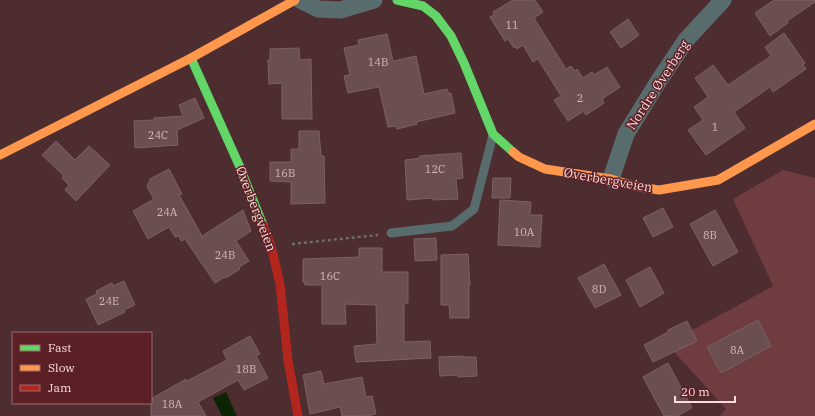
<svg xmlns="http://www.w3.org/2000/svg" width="815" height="416" font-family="'IBM Plex Serif',serif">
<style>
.green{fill:#6f3d40}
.water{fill:#0d2404}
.building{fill:#6a4e50;stroke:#7c6062}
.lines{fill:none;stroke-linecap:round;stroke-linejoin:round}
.path{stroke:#696e6f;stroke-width:2.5;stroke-dasharray:3 3;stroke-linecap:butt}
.lane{stroke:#596c6d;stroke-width:9}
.street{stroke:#596c6d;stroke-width:17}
.fast{stroke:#63d668;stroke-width:9}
.slow{stroke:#ff974d;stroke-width:9}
.jam{stroke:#b3261e;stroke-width:9}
.labels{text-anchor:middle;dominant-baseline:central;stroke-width:3;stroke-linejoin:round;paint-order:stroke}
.number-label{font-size:11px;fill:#d6b8b8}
.street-label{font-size:13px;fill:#fadbdb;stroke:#5b2025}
</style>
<rect width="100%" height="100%" fill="#4e2d30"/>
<path class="green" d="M783 170 815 178V416H720L726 409 667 344 773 286 733 199Z"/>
<path class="water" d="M226 392 237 416H222L213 398Z"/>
<g class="building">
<path d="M513 0H535L543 12 534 18 566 69 571 66 575 71 577 69 583 78 592 72 594 75 607 67 620 87 602 99 604 103 586 115 584 111 568 121 554 100 561 96 538 59 533 62 523 45 517 49 516 47 514 48 508 39 505 41 490 17 494 15 493 12Z"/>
<path d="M774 0H815V2L787 21 788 23 770 36 755 13Z"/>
<path d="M628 19 639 35 621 48 610 32Z"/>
<path d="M784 33 805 63 803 65 806 69 773 92 770 87 734 112 745 128 706 155 688 130 703 120 694 107 708 97 695 78 713 65 728 85 771 56 765 47Z"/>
<path d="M387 34 393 61 416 56 424 94 447 89 449 94 451 93 455 113 416 122 417 124 397 129 396 126 388 127 379 87 348 93 344 76 350 75 344 48 359 45 358 40Z"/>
<path d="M299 48 300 60 311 59 312 119H282V83L269 84 268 60H270V49Z"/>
<path d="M195 98 204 118 177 130 178 145 135 148 134 121 154 120V118L183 116 179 105Z"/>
<path d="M299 131H319L321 156H324L325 203 291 204V182L270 181V162H291V149H299Z"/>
<path d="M56 141 75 160 89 146 110 165 76 201 65 190 69 185 62 178 64 176 42 155Z"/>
<path d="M461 153 463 178 456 179 458 199 433 200V198L407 200 405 160 414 159 420 158V156Z"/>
<path d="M169 169 182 194 179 195 202 236 243 210 244 213 251 231 236 241 249 261 239 267 240 269 226 278 225 277 215 283 185 239 181 241 179 236 175 237 169 227 148 239 133 211 154 199 147 187 150 179Z"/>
<path d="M493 178H511L510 198H492Z"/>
<path d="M500 200 531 202 530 215H542L540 247 498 245Z"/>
<path d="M663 208 673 227 653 237 643 218Z"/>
<path d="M715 210 738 252 713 266 690 224Z"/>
<path d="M436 238 437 260 415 261 414 239Z"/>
<path d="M359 248H382V272H408V303L404 304V342L430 341 431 358 356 362 354 346 377 344 376 305 345 304 346 324H322V285H305V282H303V259L359 257Z"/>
<path d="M468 254 470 285H469V318H450L449 305H441V255Z"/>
<path d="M604 264 621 295 595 308 578 278Z"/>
<path d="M650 267 664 293 640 307 626 280Z"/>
<path d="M124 281 135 305 124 310 125 312 98 325 86 299 97 294 96 291 112 283 113 286Z"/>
<path d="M758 320 771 346 721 373 707 347Z"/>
<path d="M687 321 697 341 653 362 644 345 668 332V330Z"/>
<path d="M250 336 260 354 256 356 268 378 244 390 238 380 198 402 206 416H151V399L186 379 187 381 227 360 223 351Z"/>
<path d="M463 356V357H476L477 376 458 377V375L440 376 439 357Z"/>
<path d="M668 363 692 408 677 416H664L643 377Z"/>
<path d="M321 371 324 384 362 377 366 397 372 396 376 414 367 416H342L340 407 310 414 303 375Z"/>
</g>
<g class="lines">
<path class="path" d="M292 244 378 235"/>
<path class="lane" d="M391 233 452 226 474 209 493 135"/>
<g class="street">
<path d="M300 0 318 9 340 10 374 0"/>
<path d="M611 179 626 134 658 82 686 40 723 0"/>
</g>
<g class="fast">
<path d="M397 0 423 6 436 16 451 36 464 63 493 134 513 152"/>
<path d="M191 58 239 165 263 225"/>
</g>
<g class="slow">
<path d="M513 152 519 157 545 169 611 179 634 186 659 190 718 180 815 124"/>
<path d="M0 155 191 58 295 0"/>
</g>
<path class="jam" d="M263 225 271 246 280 284 288 360 298 416"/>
</g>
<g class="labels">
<g class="number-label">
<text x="512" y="25">11</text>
<text x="378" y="62">14B</text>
<text x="580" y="98">2</text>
<text x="715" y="127">1</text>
<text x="158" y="135">24C</text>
<text x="435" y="169">12C</text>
<text x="285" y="173">16B</text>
<text x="167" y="212">24A</text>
<text x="524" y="232">10A</text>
<text x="710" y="235">8B</text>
<text x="225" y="255">24B</text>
<text x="330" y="276">16C</text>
<text x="599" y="289">8D</text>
<text x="109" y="301">24E</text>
<text x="737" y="350">8A</text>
<text x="246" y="369">18B</text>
<text x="172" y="404">18A</text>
</g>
<g class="street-label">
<text transform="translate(658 85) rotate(-57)">Nordre Øverberg</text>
<text transform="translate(608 180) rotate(10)">Øverbergveien</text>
<text transform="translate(256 209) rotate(69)">Øverbergveien</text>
</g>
</g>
<rect x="12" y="332" width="140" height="72" fill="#5b2025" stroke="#9b6b6e"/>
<rect x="20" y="345" width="20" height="6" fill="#63d668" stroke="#9b6b6e"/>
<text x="48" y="352" font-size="12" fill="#fadbdb">Fast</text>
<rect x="20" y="365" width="20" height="6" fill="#ff974d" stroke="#9b6b6e"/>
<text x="48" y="372" font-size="12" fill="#fadbdb">Slow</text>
<rect x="20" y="385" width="20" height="6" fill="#b3261e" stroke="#9b6b6e"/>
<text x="48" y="392" font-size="12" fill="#fadbdb">Jam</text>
<path d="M675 396v6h60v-6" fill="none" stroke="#fadbdb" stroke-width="2"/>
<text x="681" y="396" font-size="12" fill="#fadbdb" stroke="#5b2025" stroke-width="3" paint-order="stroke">20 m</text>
</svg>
